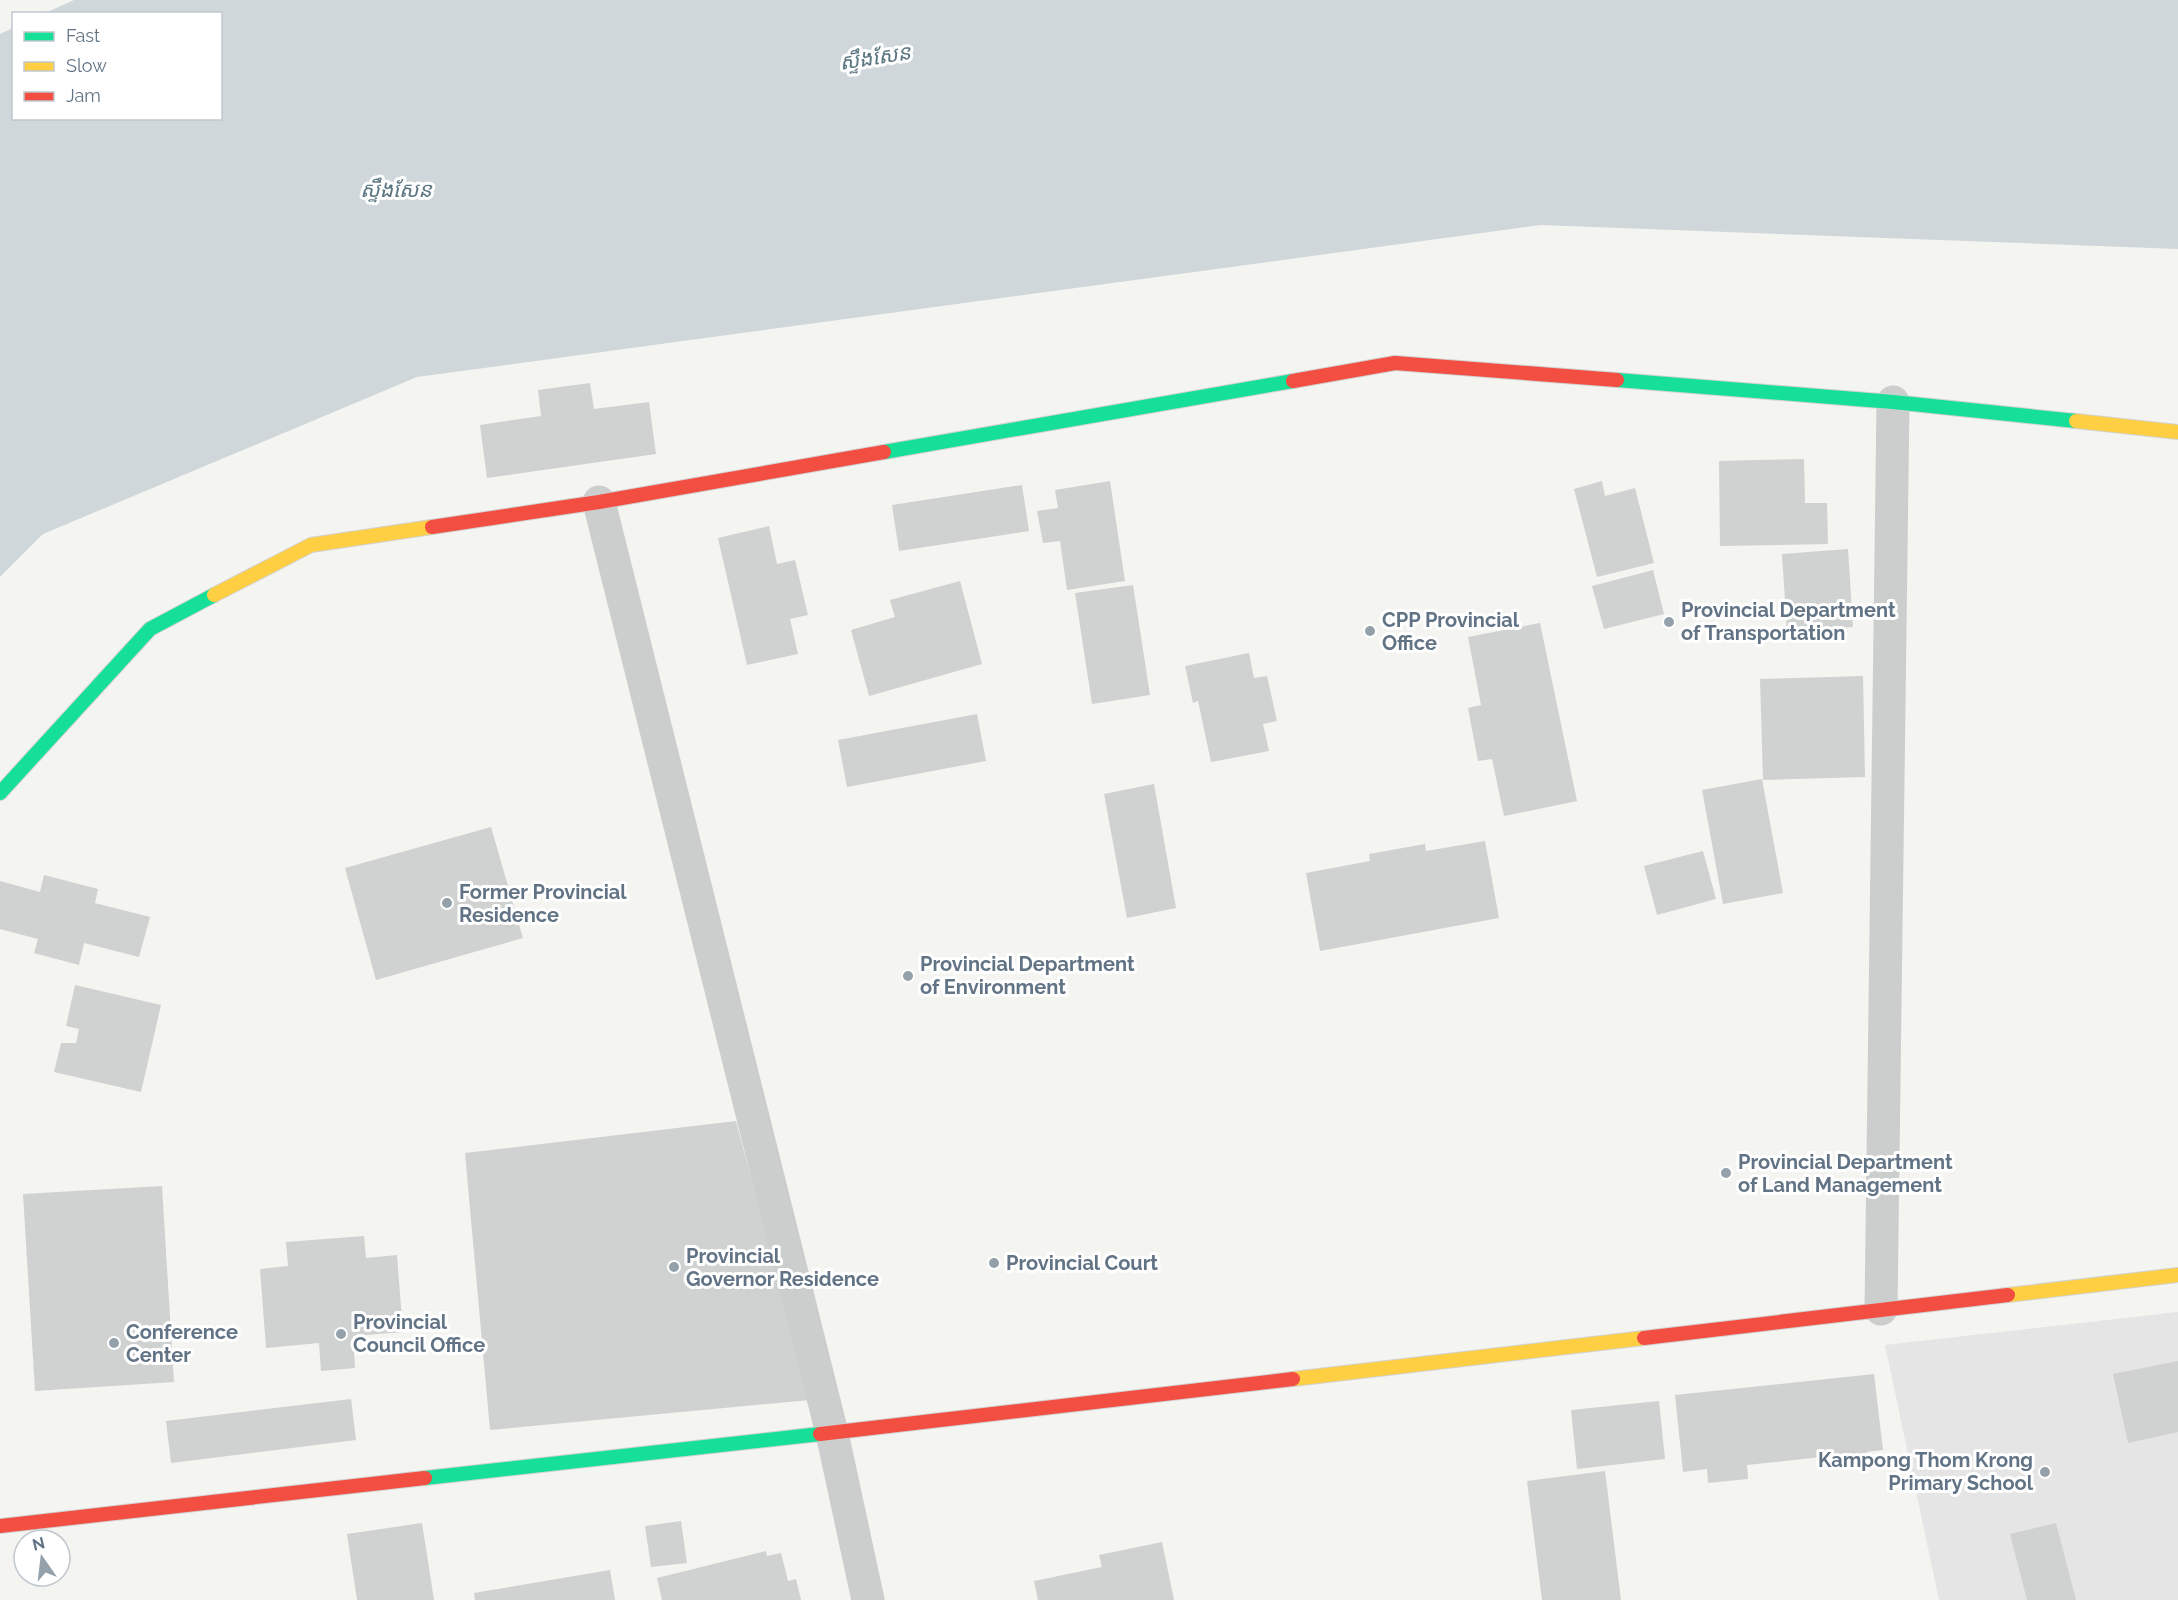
<svg xmlns="http://www.w3.org/2000/svg" width="2178" height="1600" font-family="Raleway,'Noto Sans Khmer',sans-serif">
<style>
.built{fill:#e4e5e4}
.water{fill:#cfd7da}
.building{fill:#d0d1d1}
.lines{fill:none;stroke-linecap:round;stroke-linejoin:round}
.fast-casing{stroke:#d1d2d2;stroke-width:16}
.slow-casing{stroke:#d1d2d2;stroke-width:16}
.jam-casing{stroke:#d1d2d2;stroke-width:16}
.street{stroke:#cccece;stroke-width:33}
.fast{stroke:#16e098;stroke-width:14}
.slow{stroke:#ffcf43;stroke-width:14}
.jam{stroke:#f24e42;stroke-width:14}
.poi-dot{fill:#94a0aa;stroke:#fff;stroke-width:2}
.labels{text-anchor:middle;dominant-baseline:central;stroke-width:6;stroke-linejoin:round;paint-order:stroke}
.poi-label{font-size:20px;font-weight:bold;fill:#617384;stroke:#fff;text-anchor:start}
.water-label{font-size:21px;font-style:italic;fill:#5c7782;stroke:#fff}
</style>
<rect width="100%" height="100%" fill="#f4f4f1"/>
<path class="built" d="M2178 1312V1600H1939L1885 1345Z"/>
<path class="water" d="M74 0H2178V249L1541 225 417 377 43 534 0 577V34L13 28 14 118H220V14L45 13Z"/>
<g class="building">
<path d="M590 383 594 409 649 402 656 454 487 478 480 425 541 416 538 390Z"/>
<path d="M1804 459 1805 503H1827L1828 544 1720 546 1719 461Z"/>
<path d="M1110 481 1125 581 1067 590 1060 541 1043 543 1037 511 1058 508 1055 490Z"/>
<path d="M1602 481 1605 496 1635 488 1654 563 1597 577 1574 489Z"/>
<path d="M1022 485 1029 531 899 551 892 505Z"/>
<path d="M769 526 777 564 795 560 808 615 790 619 798 654 747 665 718 538Z"/>
<path d="M1848 549 1853 627 1787 631 1782 554Z"/>
<path d="M1653 570 1664 614 1604 629 1592 586Z"/>
<path d="M960 581 982 664 869 696 851 630 895 617 890 600Z"/>
<path d="M1133 585 1150 695 1092 704 1075 593Z"/>
<path d="M1540 623 1577 801 1504 816 1492 759 1478 761 1468 708 1481 705 1468 637Z"/>
<path d="M1249 653 1254 678 1267 676 1277 721 1263 724 1269 751 1211 762 1198 701 1193 703 1185 666Z"/>
<path d="M1863 676 1865 777 1763 780 1760 679Z"/>
<path d="M977 714 986 761 847 787 838 740Z"/>
<path d="M1762 779 1783 893 1723 904 1702 790Z"/>
<path d="M1154 784 1176 908 1127 918 1104 794Z"/>
<path d="M491 827 523 938 376 980 345 868Z"/>
<path d="M1485 841 1499 918 1320 951 1306 873 1370 861 1369 854 1425 844 1426 851Z"/>
<path d="M1703 851 1716 899 1657 915 1644 866Z"/>
<path d="M44 875 98 889 95 903 150 917 139 957 84 943 79 965 34 953 38 939 0 929V881L40 892Z"/>
<path d="M75 985 161 1005 141 1092 54 1072 61 1043H76L79 1029 66 1026Z"/>
<path d="M736 1121 810 1400 490 1430 465 1153Z"/>
<path d="M162 1186 174 1382 35 1391 23 1194Z"/>
<path d="M364 1236 366 1258 397 1255 403 1332 353 1336 355 1368 321 1371 319 1343 266 1348 260 1269 288 1266 286 1242Z"/>
<path d="M2178 1361V1432L2128 1443 2113 1374Z"/>
<path d="M1874 1374 1883 1450 1867 1452 1869 1465 1831 1470 1830 1456 1747 1465 1748 1479 1708 1483 1707 1469 1683 1472 1675 1395Z"/>
<path d="M351 1399 356 1440 171 1463 166 1421Z"/>
<path d="M1659 1401 1665 1459 1577 1469 1571 1410Z"/>
<path d="M1605 1471 1621 1600H1542L1527 1481Z"/>
<path d="M681 1521 687 1563 651 1567 645 1526Z"/>
<path d="M422 1523 434 1600H357L347 1534Z"/>
<path d="M2056 1523 2076 1600H2027L2010 1534Z"/>
<path d="M1162 1542 1174 1600H1038L1034 1581 1102 1567 1099 1555Z"/>
<path d="M766 1551 767 1556 781 1553 788 1581 796 1579 801 1600H662L657 1578Z"/>
<path d="M610 1570 615 1600H475L474 1593Z"/>
</g>
<g class="lines">
<defs>
<g id="fast">
<path d="M1617 380 1893 402 2076 421"/>
<path d="M884 452 1293 381"/>
<path d="M0 793 150 629 214 595"/>
<path d="M425 1478 820 1434"/>
</g>
<g id="slow">
<path d="M2076 421 2178 432"/>
<path d="M214 595 311 545 432 527"/>
<path d="M2008 1295 2178 1275"/>
<path d="M1293 1379 1644 1338"/>
</g>
<g id="jam">
<path d="M1293 381 1395 363 1617 380"/>
<path d="M432 527 599 502 884 452"/>
<path d="M1644 1338 2008 1295"/>
<path d="M820 1434 1293 1379"/>
<path d="M0 1526 425 1478"/>
</g>
</defs>
<use href="#fast" class="fast-casing"/>
<use href="#slow" class="slow-casing"/>
<use href="#jam" class="jam-casing"/>
<g class="street">
<path d="M599 502 832 1433 868 1600"/>
<path d="M1881 1309 1893 402"/>
</g>
<use href="#fast" class="fast"/>
<use href="#slow" class="slow"/>
<use href="#jam" class="jam"/>
</g>
<g class="poi-dot">
<circle cx="1669" cy="622" r="6"/>
<circle cx="1370" cy="631" r="6"/>
<circle cx="447" cy="903" r="6"/>
<circle cx="908" cy="976" r="6"/>
<circle cx="1726" cy="1173" r="6"/>
<circle cx="994" cy="1263" r="6"/>
<circle cx="674" cy="1267" r="6"/>
<circle cx="341" cy="1334" r="6"/>
<circle cx="114" cy="1343" r="6"/>
<circle cx="2045" cy="1472" r="6"/>
</g>
<g class="labels">
<g class="poi-label">
<text x="1681" y="610">Provincial Department<tspan x="1681" dy="23">of Transportation</tspan></text>
<text x="1382" y="620">CPP Provincial<tspan x="1382" dy="23">Office</tspan></text>
<text x="459" y="892">Former Provincial<tspan x="459" dy="23">Residence</tspan></text>
<text x="920" y="964">Provincial Department<tspan x="920" dy="23">of Environment</tspan></text>
<text x="1738" y="1162">Provincial Department<tspan x="1738" dy="23">of Land Management</tspan></text>
<text x="686" y="1256">Provincial<tspan x="686" dy="23">Governor Residence</tspan></text>
<text x="1006" y="1263">Provincial Court</text>
<text x="353" y="1322">Provincial<tspan x="353" dy="23">Council Office</tspan></text>
<text x="126" y="1332">Conference<tspan x="126" dy="23">Center</tspan></text>
<text x="2033" y="1460" text-anchor="end">Kampong Thom Krong<tspan x="2033" dy="23">Primary School</tspan></text>
</g>
<g class="water-label">
<text transform="translate(875 57) rotate(-9)">ស្ទឹងសែន</text>
<text x="396" y="189">ស្ទឹងសែន</text>
</g>
</g>
<rect x="12" y="12" width="210" height="108" fill="#ffffff" stroke="#c0c7ce" stroke-width="1.5"/>
<rect x="24" y="32" width="30" height="9" fill="#16e098" stroke="#c0c7ce" stroke-width="1.5"/>
<text x="66" y="42" font-size="18" fill="#617384">Fast</text>
<rect x="24" y="62" width="30" height="9" fill="#ffcf43" stroke="#c0c7ce" stroke-width="1.5"/>
<text x="66" y="72" font-size="18" fill="#617384">Slow</text>
<rect x="24" y="92" width="30" height="9" fill="#f24e42" stroke="#c0c7ce" stroke-width="1.5"/>
<text x="66" y="102" font-size="18" fill="#617384">Jam</text>
<g transform="translate(42 1558) rotate(346)"><circle r="28" fill="#ffffff" stroke="#c0c7ce" stroke-width="1.5"/>
<path d="M0-4.5L10 22L0 15L-10 22Z" fill="#94a0aa"/>
<text y="-9" font-size="16" font-weight="bold" text-anchor="middle" fill="#617384">N</text>
</g>
</svg>
